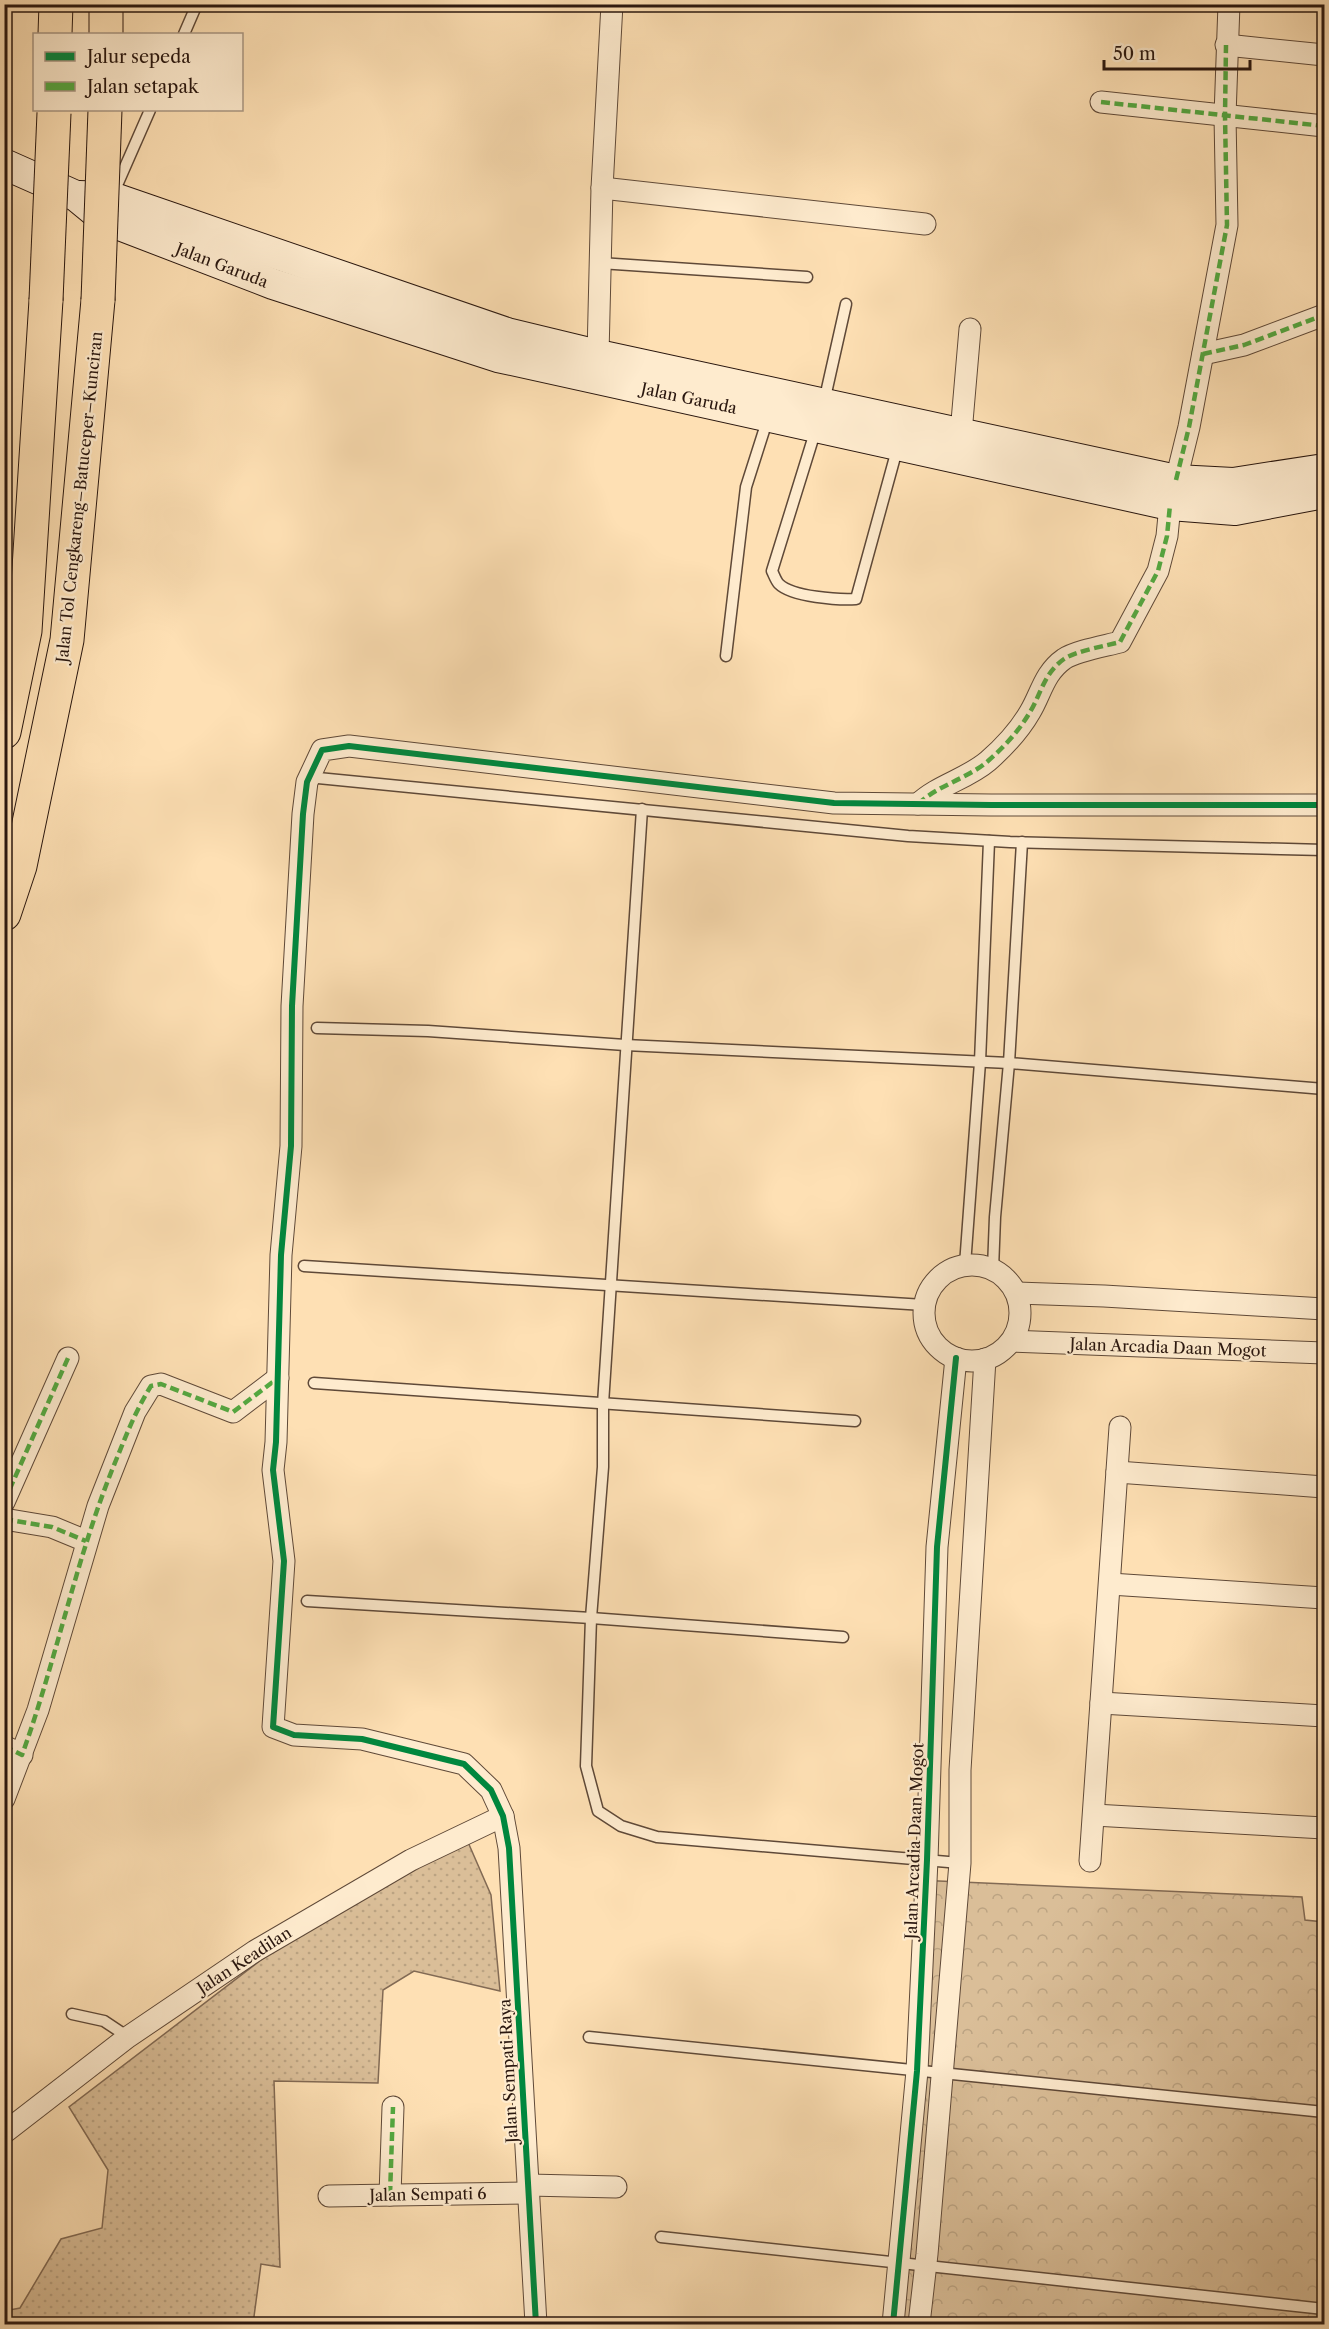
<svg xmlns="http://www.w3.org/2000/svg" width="1329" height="2329" font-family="'Libre Caslon Text',serif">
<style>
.grass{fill:url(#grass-dots);stroke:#826a54;stroke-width:1.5}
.forest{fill:url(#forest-crowns);stroke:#826a54;stroke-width:1.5}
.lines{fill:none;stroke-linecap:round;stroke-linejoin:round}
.service-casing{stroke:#5f4938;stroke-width:13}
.minor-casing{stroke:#5f4938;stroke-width:23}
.secondary-casing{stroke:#2a170f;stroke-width:32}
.motorway-casing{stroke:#2a170f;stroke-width:35}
.service{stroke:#feebce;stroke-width:10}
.minor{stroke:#feebce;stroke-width:21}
.secondary{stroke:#feebce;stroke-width:30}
.motorway{stroke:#fee0b4;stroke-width:33}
.motorway-bridge-casing{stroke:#2a170f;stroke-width:35;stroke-linecap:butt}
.motorway-bridge{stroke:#fee0b4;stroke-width:33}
.quiet{stroke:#53a941;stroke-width:4.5;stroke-dasharray:9 4.5;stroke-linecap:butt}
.cycleway-casing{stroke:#feebce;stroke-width:10}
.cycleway{stroke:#00873e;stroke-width:6}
.labels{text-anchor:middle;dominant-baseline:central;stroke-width:4.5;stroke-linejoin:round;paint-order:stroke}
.street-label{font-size:16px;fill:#2a170f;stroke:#feebce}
</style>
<defs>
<pattern id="grass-dots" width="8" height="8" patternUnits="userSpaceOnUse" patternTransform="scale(1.5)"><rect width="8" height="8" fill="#dabe98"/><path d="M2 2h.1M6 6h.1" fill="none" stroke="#bba382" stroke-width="1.8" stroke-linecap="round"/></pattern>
<pattern id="forest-crowns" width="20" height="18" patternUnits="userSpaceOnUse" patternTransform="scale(1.5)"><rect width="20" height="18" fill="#dabe98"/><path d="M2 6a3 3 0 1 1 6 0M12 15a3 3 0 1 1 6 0" fill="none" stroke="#bba382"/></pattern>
</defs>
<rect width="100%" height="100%" fill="#fee0b4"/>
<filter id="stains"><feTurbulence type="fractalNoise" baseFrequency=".00333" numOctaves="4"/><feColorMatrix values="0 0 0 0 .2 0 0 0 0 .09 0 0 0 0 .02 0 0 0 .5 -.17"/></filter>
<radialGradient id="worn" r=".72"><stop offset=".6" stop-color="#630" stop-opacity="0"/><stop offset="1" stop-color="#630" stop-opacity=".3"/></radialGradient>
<path class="grass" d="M464 1833 491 1895 500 1991 414 1971 383 1990 378 2083 274 2081 280 2267 261 2264 253 2324H5L4 2311 20 2308 61 2239 102 2228 108 2170 69 2107 372 1875Z"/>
<path class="forest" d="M916 1880 1302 1897 1305 1920 1324 1922V2324H885L910 2055Z"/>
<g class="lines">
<defs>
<g id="service">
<path d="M184 34 197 4"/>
<path d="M114 192 150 110"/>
<path d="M600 263 807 277"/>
<path d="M824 402 846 304"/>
<path d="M816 429 772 571C774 575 776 581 779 584 792 597 839 600 856 599L898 446"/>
<path d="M726 656 746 487 768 418"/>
<path d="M318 778 908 836 1010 842 1324 850"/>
<path d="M642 809 603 1404V1467L591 1618 586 1766 598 1811 621 1826 657 1837 960 1863"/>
<path d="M317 1028 428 1031 625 1045 1009 1063 1324 1089"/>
<path d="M965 1265 980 1062 989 841"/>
<path d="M304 1266 924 1305"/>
<path d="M993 1269 995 1217 1009 1063 1022 842"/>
<path d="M314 1383 855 1421"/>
<path d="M307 1601 591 1618 843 1637"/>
<path d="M72 2014 104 2021 128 2037"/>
<path d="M589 2037 1324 2112"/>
<path d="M661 2237 1324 2309"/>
</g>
<g id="minor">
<path d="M1226 45 1324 55"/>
<path d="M1101 102 1324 126"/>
<path d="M602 188 925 224"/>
<path d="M1203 354 1244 345 1324 315"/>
<path d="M598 355 602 188 612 4"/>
<path d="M961 433 970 329"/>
<path d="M1176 480 1189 427 1227 225 1225 116 1229 4"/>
<path d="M918 804C938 785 967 779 988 761 1004 747 1019 731 1030 712 1041 694 1044 673 1064 659 1076 651 1105 646 1120 642L1158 571 1167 536 1170 505"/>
<circle cx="972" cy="1313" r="48"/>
<path d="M1017 1293 1104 1296 1324 1309"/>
<path d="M1012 1341 1324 1353"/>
<path d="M1117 1472 1324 1487"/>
<path d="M4 1502 68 1358"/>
<path d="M4 1519 52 1527 86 1541"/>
<path d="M1110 1584 1324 1598"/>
<path d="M1101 1703 1324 1716"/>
<path d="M4 1746 22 1755"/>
<path d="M4 1799 38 1710 98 1506 135 1412 151 1386 161 1384 233 1412 278 1378"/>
<path d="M1094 1815 1324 1828"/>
<path d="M1090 1861 1120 1427"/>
<path d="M4 2133 128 2037 255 1951 411 1860 503 1816"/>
<path d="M528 2185 616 2187"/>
<path d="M390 2195 393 2107"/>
<path d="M329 2196 528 2193"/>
<path d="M536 2324 509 1848 503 1816 491 1790 464 1764 362 1739 294 1735 273 1727 284 1561 273 1470 276 1442 281 1255 291 1146 292 1006 303 814 307 782 322 750 349 746 834 803 991 805H1324"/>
<path d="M893 2324 917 2071 927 1860 937 1547 956 1358"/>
<path d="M919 2324 927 2254 960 1863V1770L985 1359"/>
</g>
<g id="secondary">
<path d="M4 164 76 196 104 219 273 284 498 357 1170 505 1235 510 1324 493"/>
<path d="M79 196 111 197 507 333 598 355 1176 480 1233 483 1324 469"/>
</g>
<g id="motorway">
<path d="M55 34 56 4"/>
<path d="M106 34V4"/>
<path d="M4 732 25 631 46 300"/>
<path d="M4 914 20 866 67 640 98 300"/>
</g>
</defs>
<use href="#service" class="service-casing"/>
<use href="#minor" class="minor-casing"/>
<use href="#secondary" class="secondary-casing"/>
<use href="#motorway" class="motorway-casing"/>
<use href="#service" class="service"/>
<use href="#minor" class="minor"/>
<use href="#secondary" class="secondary"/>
<use href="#motorway" class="motorway"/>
<defs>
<g id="motorway-bridge">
<path d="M46 300 54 113"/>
<path d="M98 300 105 110"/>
</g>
</defs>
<use href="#motorway-bridge" class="motorway-bridge-casing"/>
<use href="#motorway-bridge" class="motorway-bridge"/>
<g class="quiet">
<path d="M1101 102 1324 126"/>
<path d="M1203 354 1244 345 1324 315"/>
<path d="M1176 480 1189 427 1227 225 1225 116 1226 45"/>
<path d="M918 804C938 785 967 779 988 761 1004 747 1019 731 1030 712 1041 694 1044 673 1064 659 1076 651 1105 646 1120 642L1158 571 1167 536 1170 505"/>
<path d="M4 1502 68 1358"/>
<path d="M4 1519 52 1527 86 1541"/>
<path d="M4 1746 22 1755C56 1661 75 1563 112 1470 124 1441 134 1413 151 1386L161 1384 233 1412 278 1378"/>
<path d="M390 2195 393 2107"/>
</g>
<defs>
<g id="cycleway">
<path d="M536 2324 509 1848 503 1816 491 1790 464 1764 362 1739 294 1735 273 1727 284 1561 273 1470 276 1442 281 1255 291 1146 292 1006 303 814 307 782 322 750 349 746 834 803 991 805H1324"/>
<path d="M893 2324 917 2071 927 1860 937 1547 956 1358"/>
</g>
</defs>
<use href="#cycleway" class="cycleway-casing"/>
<use href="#cycleway" class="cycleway"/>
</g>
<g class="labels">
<g class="street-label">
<text transform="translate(222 265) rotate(21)">Jalan Garuda</text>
<text transform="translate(689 398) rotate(12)">Jalan Garuda</text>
<text transform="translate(79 497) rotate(-84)">Jalan Tol Cengkareng–Batuceper–Kunciran</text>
<text transform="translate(1168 1347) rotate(2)">Jalan Arcadia Daan Mogot</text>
<text transform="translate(914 1841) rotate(-88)">Jalan Arcadia Daan Mogot</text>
<text transform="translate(244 1960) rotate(-33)">Jalan Keadilan</text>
<text transform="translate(508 2071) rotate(-93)">Jalan Sempati Raya</text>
<text transform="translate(428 2194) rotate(-1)">Jalan Sempati 6</text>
</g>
</g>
<rect width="1329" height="2329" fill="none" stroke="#fee0b4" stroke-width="24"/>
<rect x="6" y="6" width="1317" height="2317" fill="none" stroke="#2a170f" stroke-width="3"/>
<rect x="12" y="12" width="1305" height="2305" fill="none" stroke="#2a170f" stroke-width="1.5"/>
<rect x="33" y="33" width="210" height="78" fill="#feebce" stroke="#a99682" stroke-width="1.5"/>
<rect x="45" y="52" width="30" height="9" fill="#00873e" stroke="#a99682" stroke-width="1.5"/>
<text x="87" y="63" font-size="18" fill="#2a170f">Jalur sepeda</text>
<rect x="45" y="82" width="30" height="9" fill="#53a941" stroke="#a99682" stroke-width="1.5"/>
<text x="87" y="93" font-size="18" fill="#2a170f">Jalan setapak</text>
<path d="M1104 60v9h146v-9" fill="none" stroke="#2a170f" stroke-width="3"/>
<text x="1113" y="60" font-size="18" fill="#2a170f" stroke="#feebce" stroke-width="4.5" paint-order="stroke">50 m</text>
<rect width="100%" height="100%" filter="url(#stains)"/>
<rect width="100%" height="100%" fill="url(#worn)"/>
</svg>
